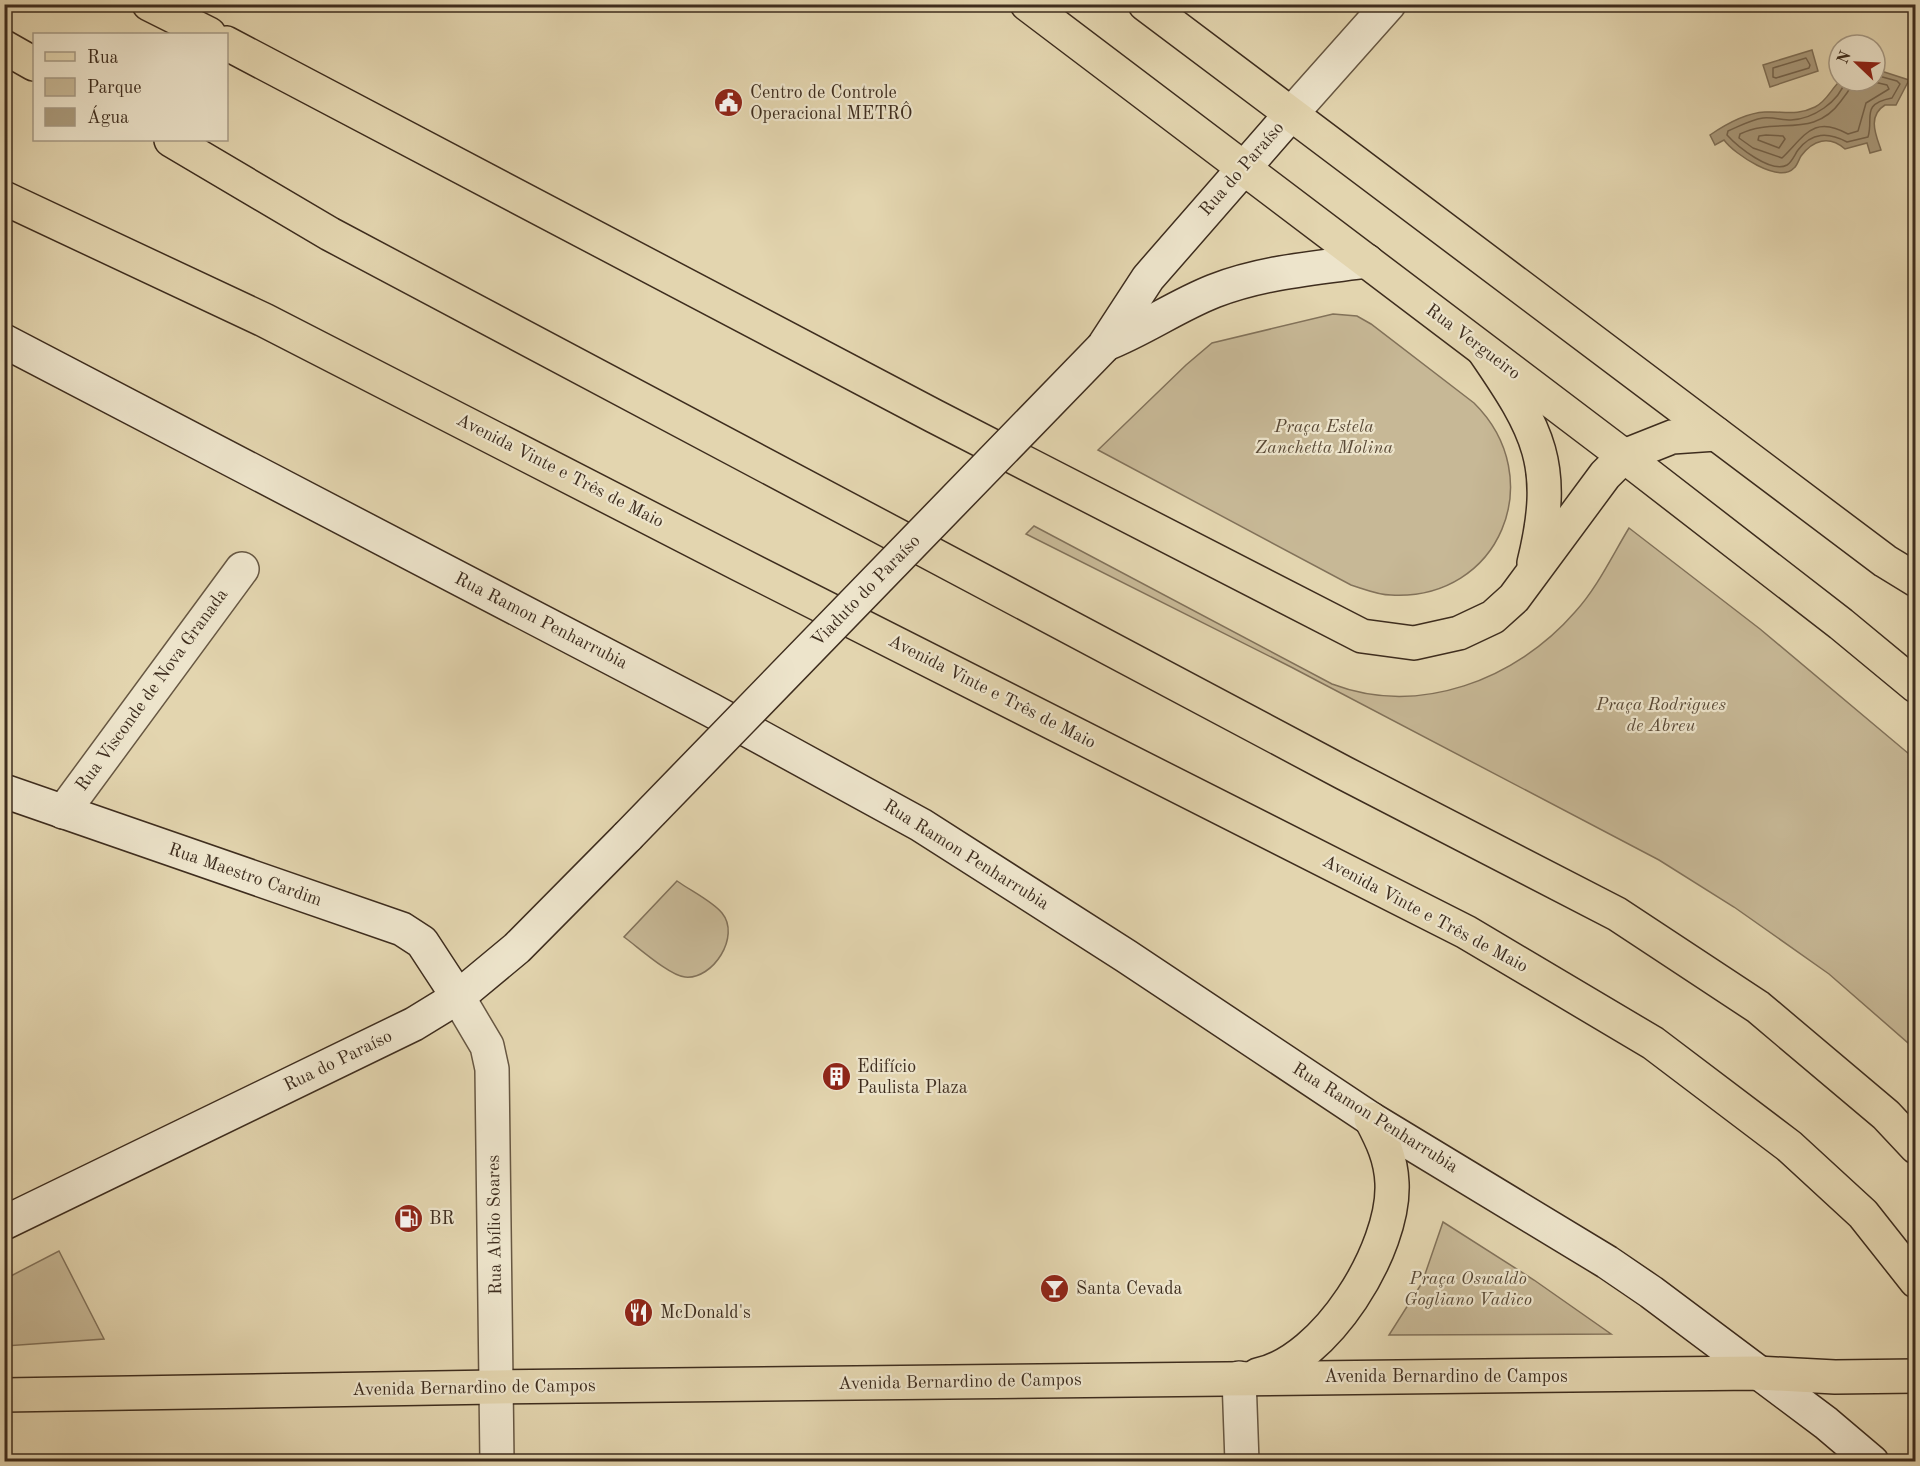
<svg xmlns="http://www.w3.org/2000/svg" width="1920" height="1466" font-family="'Old Standard TT',serif">
<style>
.green{fill:#c7b896;stroke:#82725a;stroke-width:1.5}
.water{fill:#ab9c7e;stroke:#7f7058;stroke-width:1.5}
.lines{fill:none;stroke-linecap:round;stroke-linejoin:round}
.shore{stroke:#74644e;stroke-width:1.5}
.minor-casing{stroke:#675742;stroke-width:36}
.tertiary-casing{stroke:#675742;stroke-width:36}
.secondary-casing{stroke:#3e2d1e;stroke-width:36}
.primary-casing{stroke:#3e2d1e;stroke-width:36}
.trunk-casing{stroke:#3e2d1e;stroke-width:36}
.minor{stroke:#ede4cb;stroke-width:33}
.tertiary{stroke:#ede4cb;stroke-width:33}
.secondary{stroke:#ede4cb;stroke-width:33}
.primary{stroke:#e3d5af;stroke-width:33}
.trunk{stroke:#e3d5af;stroke-width:33}
.secondary-bridge-casing{stroke:#3e2d1e;stroke-width:36;stroke-linecap:butt}
.secondary-bridge{stroke:#ede4cb;stroke-width:33}
.labels{text-anchor:middle;dominant-baseline:central;stroke-width:4.5;stroke-linejoin:round;paint-order:stroke}
.poi-label{font-size:18px;fill:#3e2d1e;stroke:#ede4cb;text-anchor:start}
.street-label{font-size:18px;fill:#3e2d1e;stroke:#ede4cb}
.park-label{font-size:18px;font-style:italic;fill:#594936;stroke:#ede4cb}
</style>
<rect width="100%" height="100%" fill="#e3d5af"/>
<filter id="stains"><feTurbulence type="fractalNoise" baseFrequency=".00333" numOctaves="4"/><feColorMatrix values="0 0 0 0 .2 0 0 0 0 .09 0 0 0 0 .02 0 0 0 .5 -.17"/></filter>
<radialGradient id="worn" r=".72"><stop offset=".6" stop-color="#630" stop-opacity="0"/><stop offset="1" stop-color="#630" stop-opacity=".3"/></radialGradient>
<g class="green">
<path d="M1333 314 1357 316 1371 324 1474 403C1550 478 1500 601 1391 595 1378 595 1364 589 1351 585L1098 450 1186 365 1212 343Z"/>
<path d="M1034 526 1332 684C1419 717 1516 680 1575 612 1597 588 1612 556 1629 528L1760 629 1915 759V1049L1829 974 1734 907 1659 860 1291 667 1026 534Z"/>
<path d="M677 881C691 891 712 901 722 913 741 936 713 980 685 977 670 976 638 947 624 937Z"/>
<polygon points="1443,1222 1534,1280 1611,1334 1389,1335 1422,1283"/>
<polygon points="59,1251 104,1339 5,1346 5,1279"/>
</g>
<g class="water">
<polygon points="1812,50 1818,71 1770,87 1763,65"/>
<path d="M1875 69 1909 80 1896 105H1885C1867 116 1876 135 1881 150L1870 153 1867 143 1845 149C1829 135 1813 140 1801 156 1799 159 1797 166 1794 168 1779 184 1734 154 1724 140L1715 145 1710 135C1726 124 1745 113 1765 112 1783 111 1797 116 1815 107 1827 101 1831 89 1840 81H1875Z"/>
</g>
<g class="lines">
<g class="shore">
<polygon points="1806,58 1810,65 1809,68 1776,78 1773,77 1773,68"/>
<path d="M1845 81C1839 102 1813 119 1791 120 1782 120 1773 117 1763 118 1750 120 1740 126 1728 131L1727 135C1737 146 1771 174 1787 165 1792 162 1795 154 1798 150 1812 132 1828 132 1847 142L1868 137C1874 118 1860 104 1892 98L1900 84 1897 81 1875 75"/>
<path d="M1853 81C1851 89 1846 94 1841 101 1813 140 1776 116 1740 134L1739 138 1753 148 1782 158C1804 137 1813 114 1848 134L1858 131 1866 103 1889 89 1887 85 1870 81"/>
<polygon points="1766,135 1783,136 1785,139 1779,148 1758,140 1759,136"/>
</g>
<defs>
<g id="minor">
<polyline points="63,812 242,569"/>
<polyline points="1239,1378 1242,1462"/>
</g>
<g id="tertiary">
<polyline points="1292,113 1389,4"/>
<polyline points="458,997 487,1046 492,1069 497,1462"/>
</g>
<g id="secondary">
<polyline points="4,341 711,710 921,825 1126,956 1371,1119 1607,1262 1651,1292 1826,1423 1872,1462"/>
<path d="M1106 344C1144 329 1176 306 1214 291 1263 272 1315 268 1367 261"/>
<polyline points="1103,347 1148,278 1292,113"/>
<polyline points="4,791 402,929 422,942 458,997"/>
<polyline points="4,1223 414,1024 458,997 517,948 628,836"/>
</g>
<g id="primary">
<polyline points="1027,4 1624,456 1841,624 1916,686"/>
<polyline points="1145,4 1885,561 1916,580"/>
<path d="M1258 1375C1326 1361 1395 1249 1392 1183 1391 1158 1382 1140 1371 1119"/>
<polyline points="4,1395 495,1387 1757,1373 1835,1377 1916,1376"/>
</g>
<g id="trunk">
<polyline points="149,4 209,34"/>
<polyline points="226,43 934,416 1362,636 1414,643 1459,633 1493,617 1514,598 1605,475 1624,456 1672,437 1716,434"/>
<polyline points="4,47 34,64"/>
<polyline points="171,140 330,234 1344,773 1617,914 1758,1007 1886,1115 1916,1147"/>
<polyline points="4,198 264,320 739,564 1466,932 1653,1043 1789,1146 1863,1214 1916,1281"/>
<path d="M1484 351C1539 431 1558 465 1534 563"/>
</g>
</defs>
<use href="#minor" class="minor-casing"/>
<use href="#tertiary" class="tertiary-casing"/>
<use href="#secondary" class="secondary-casing"/>
<use href="#primary" class="primary-casing"/>
<use href="#trunk" class="trunk-casing"/>
<use href="#minor" class="minor"/>
<use href="#tertiary" class="tertiary"/>
<use href="#secondary" class="secondary"/>
<use href="#primary" class="primary"/>
<use href="#trunk" class="trunk"/>
<defs>
<polyline id="secondary-bridge" points="628,836 1103,347"/>
</defs>
<use href="#secondary-bridge" class="secondary-bridge-casing"/>
<use href="#secondary-bridge" class="secondary-bridge"/>
</g>
<defs>
<symbol id="civic-disc" viewBox="-11 -11 22 22"><circle r="9.5" fill="#8f2418" stroke="#ede4cb"/><path d="M-.6-6.5H3V-4.5H.6V-3L4-1V1h2V6H-6V1h2V-1L-.6-3ZM-1.2 2.5V6h2.4V2.5Z" fill="#fff"/></symbol>
<symbol id="building-disc" viewBox="-11 -11 22 22"><circle r="9.5" fill="#8f2418" stroke="#ede4cb"/><path d="M-4-6H4V6H1V3H-1V6H-4ZM-2.5-4.3h1.7v1.8h-1.7ZM.8-4.3h1.7v1.8H.8ZM-2.5-1h1.7V.8h-1.7ZM.8-1h1.7V.8H.8Z" fill="#fff"/></symbol>
<symbol id="fuel-disc" viewBox="-11 -11 22 22"><circle r="9.5" fill="#8f2418" stroke="#ede4cb"/><path d="M-5.5-6h7V0h2V4h1.3V-2.5L3-4.5l.8-.8L6-3V5H2.5V1h-1V6h-7ZM-4.2-4.7v3.2H.2V-4.7Z" fill="#fff"/></symbol>
<symbol id="bar-disc" viewBox="-11 -11 22 22"><circle r="9.5" fill="#8f2418" stroke="#ede4cb"/><path d="M-6-5H6L.8 .8V4.5H3.5V6h-7V4.5H-.8V.8Z" fill="#fff"/></symbol>
<symbol id="restaurant-disc" viewBox="-11 -11 22 22"><circle r="9.5" fill="#8f2418" stroke="#ede4cb"/><path d="M-5-6h1v4h1v-4h1v4h1v-4h1v5L-1.5 .5V6h-2V.5L-5-1ZM5-6V6H3V1.5H1.5Q1.5-4 5-6Z" fill="#fff"/></symbol>
</defs>
<g fill-rule="evenodd">
<use href="#civic-disc" x="712" y="86" width="33" height="33"/>
<use href="#building-disc" x="820" y="1060" width="33" height="33"/>
<use href="#fuel-disc" x="392" y="1202" width="33" height="33"/>
<use href="#bar-disc" x="1038" y="1272" width="33" height="33"/>
<use href="#restaurant-disc" x="622" y="1296" width="33" height="33"/>
</g>
<g class="labels">
<g class="poi-label">
<text x="750" y="93">Centro de Controle<tspan x="750" dy="21">Operacional METRÔ</tspan></text>
<text x="857" y="1067">Edifício<tspan x="857" dy="21">Paulista Plaza</tspan></text>
<text x="429" y="1219">BR</text>
<text x="1076" y="1289">Santa Cevada</text>
<text x="660" y="1313">McDonald's</text>
</g>
<g class="street-label">
<text transform="translate(1242 169) rotate(-49)">Rua do Paraíso</text>
<text transform="translate(1473 342) rotate(37)">Rua Vergueiro</text>
<text transform="translate(560 471) rotate(27)">Avenida Vinte e Três de Maio</text>
<text transform="translate(866 591) rotate(-46)">Viaduto do Paraíso</text>
<text transform="translate(541 621) rotate(27)">Rua Ramon Penharrubia</text>
<text transform="translate(152 690) rotate(-54)">Rua Visconde de Nova Granada</text>
<text transform="translate(992 692) rotate(27)">Avenida Vinte e Três de Maio</text>
<text transform="translate(966 855) rotate(32)">Rua Ramon Penharrubia</text>
<text transform="translate(245 875) rotate(19)">Rua Maestro Cardim</text>
<text transform="translate(1425 914) rotate(28)">Avenida Vinte e Três de Maio</text>
<text transform="translate(338 1061) rotate(-26)">Rua do Paraíso</text>
<text transform="translate(1375 1118) rotate(32)">Rua Ramon Penharrubia</text>
<text transform="translate(495 1225) rotate(-91)">Rua Abílio Soares</text>
<text x="1446" y="1377">Avenida Bernardino de Campos</text>
<text transform="translate(960 1382) rotate(-1)">Avenida Bernardino de Campos</text>
<text transform="translate(474 1388) rotate(-1)">Avenida Bernardino de Campos</text>
</g>
<g class="park-label">
<text x="1324" y="427">Praça Estela<tspan x="1324" dy="21">Zanchetta Molina</tspan></text>
<text x="1661" y="705">Praça Rodrigues<tspan x="1661" dy="21">de Abreu</tspan></text>
<text x="1468" y="1279">Praça Oswaldo<tspan x="1468" dy="21">Gogliano Vadico</tspan></text>
</g>
</g>
<rect width="1920" height="1466" fill="none" stroke="#e3d5af" stroke-width="24"/>
<rect x="6" y="6" width="1908" height="1454" fill="none" stroke="#3e2d1e" stroke-width="3"/>
<rect x="12" y="12" width="1896" height="1442" fill="none" stroke="#3e2d1e" stroke-width="1.5"/>
<rect x="33" y="33" width="195" height="108" fill="#ede4cb" stroke="#a79b86" stroke-width="1.5"/>
<rect x="45" y="52" width="30" height="9" fill="#e3d5af" stroke="#a79b86" stroke-width="1.5"/>
<text x="87" y="63" font-size="18" fill="#3e2d1e">Rua</text>
<rect x="45" y="78" width="30" height="18" fill="#c7b896" stroke="#a79b86" stroke-width="1.5"/>
<text x="87" y="93" font-size="18" fill="#3e2d1e">Parque</text>
<rect x="45" y="108" width="30" height="18" fill="#ab9c7e" stroke="#a79b86" stroke-width="1.5"/>
<text x="87" y="123" font-size="18" fill="#3e2d1e">Água</text>
<g transform="translate(1857 63) rotate(293)"><circle r="28" fill="#ede4cb" stroke="#a79b86" stroke-width="1.5"/>
<path d="M0-4.5L10 22L0 15L-10 22Z" fill="#8f2418"/>
<text y="-9" font-size="16" font-weight="bold" text-anchor="middle" fill="#3e2d1e">N</text>
</g>
<rect width="100%" height="100%" filter="url(#stains)"/>
<rect width="100%" height="100%" fill="url(#worn)"/>
</svg>
